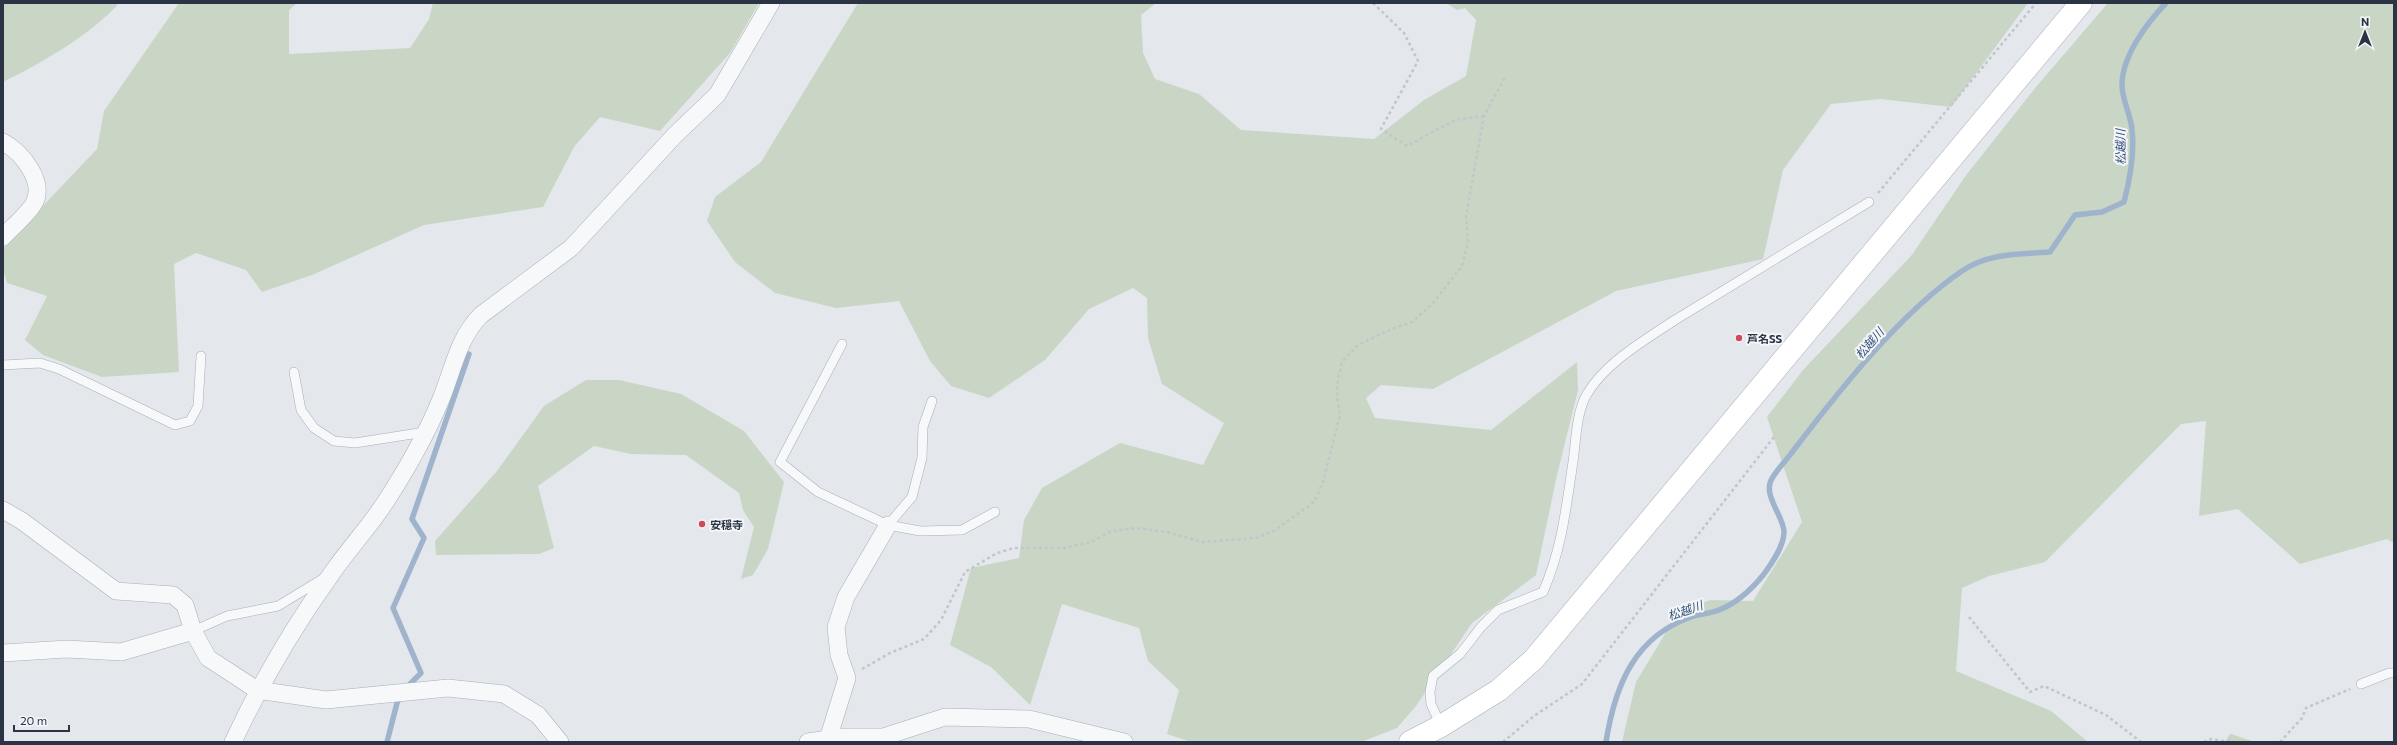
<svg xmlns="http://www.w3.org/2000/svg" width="2397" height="745" font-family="Commissioner,'Noto Sans JP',sans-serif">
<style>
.green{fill:#c9d6c5}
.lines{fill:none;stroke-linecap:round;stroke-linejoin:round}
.stream{stroke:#9fb4cc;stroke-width:5.5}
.lane-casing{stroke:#a9aeb7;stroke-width:10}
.street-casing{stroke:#a9aeb7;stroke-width:18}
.secondary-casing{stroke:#a9aeb7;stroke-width:23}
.path{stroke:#c2c5cb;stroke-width:2.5;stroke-dasharray:3 3;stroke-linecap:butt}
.lane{stroke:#f7f8fa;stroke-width:9}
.street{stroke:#f7f8fa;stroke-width:17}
.secondary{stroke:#fff;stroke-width:22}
.poi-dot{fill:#d1495b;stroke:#f4f6f9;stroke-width:1.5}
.labels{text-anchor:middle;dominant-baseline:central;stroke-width:4;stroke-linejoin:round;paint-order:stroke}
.poi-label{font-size:11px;font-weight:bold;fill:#2b3445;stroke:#f4f6f9;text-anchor:start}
.water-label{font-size:12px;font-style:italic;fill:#34527a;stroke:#f4f6f9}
</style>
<rect width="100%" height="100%" fill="#e4e7ec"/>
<g class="green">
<path d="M3 3H119C91 35 41 63 3 82Z"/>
<polygon points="179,3 297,3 289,10 289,54 410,48 429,19 433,3 759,3 730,53 660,131 600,117 574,147 543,207 424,225 312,275 262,292 246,270 196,253 174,264 179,372 102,377 43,355 25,340 47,296 7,283 3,269 3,248 97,149 104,111"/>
<polygon points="858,3 1156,3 1141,15 1143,53 1155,79 1199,94 1241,130 1374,139 1424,100 1466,76 1476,20 1465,8 1457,10 1446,3 2028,3 1951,107 1880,99 1831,104 1783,170 1763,259 1616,291 1433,389 1381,385 1366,398 1375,418 1491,430 1577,362 1578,390 1557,475 1536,575 1472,623 1416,706 1397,728 1361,742 1191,742 1167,734 1179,690 1148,661 1139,628 1062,604 1030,705 991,667 950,645 971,568 1019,558 1024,520 1042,488 1120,443 1203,465 1224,423 1162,384 1148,338 1147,298 1133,288 1089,309 1045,360 989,398 951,386 930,361 899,301 836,308 775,293 735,262 707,221 715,197 761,162"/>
<polygon points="2108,3 2394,3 2394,543 2387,539 2300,564 2238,509 2199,516 2206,421 2181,424 2045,562 1989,576 1962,588 1956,671 2051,711 2088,742 1622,742 1636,682 1680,609 1711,600 1753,601 1802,522 1767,417 1803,370 1911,256 1967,174 2036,87"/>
<polygon points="586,380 619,380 681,394 744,431 784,482 768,549 753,575 741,579 754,527 743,510 739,493 686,455 631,454 594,446 538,486 554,548 539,554 436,555 435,541 497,471 544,406"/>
<polygon points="2230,734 2231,734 2255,742 2225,742"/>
</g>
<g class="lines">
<g class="stream">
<polyline points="406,688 421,673 393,608 424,538 412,519 469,354"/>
<polyline points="387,742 397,703 401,695"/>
<path d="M1606 742C1615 685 1635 635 1694 616 1702 614 1711 613 1719 610 1737 603 1752 589 1764 574 1772 563 1784 546 1784 532 1784 524 1777 512 1774 505 1771 498 1768 491 1770 483 1773 473 1787 460 1793 451 1838 392 1901 312 1962 271 1988 253 2020 254 2050 252L2075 215 2102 212 2124 202C2130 179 2135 154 2132 130 2131 115 2122 100 2122 85 2122 56 2147 23 2166 3"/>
</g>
<defs>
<g id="lane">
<polyline points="842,344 780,462 818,492 888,525 920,531 962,530 995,512"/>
<polyline points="3,365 40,363 59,369 175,425 190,421 198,406 201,356"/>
<polyline points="294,372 301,410 314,428 334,441 355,443 425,432"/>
<polyline points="888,525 912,497 922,458 923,427 932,401"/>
<polyline points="193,631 227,616 278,606 324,578"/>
<polyline points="2361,684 2389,673 2394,673"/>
<path d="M1441 726 1431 704 1430 692 1433 676 1460 654 1481 627 1498 610 1543 592C1562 549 1566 508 1573 462 1576 441 1576 413 1587 394 1606 362 1645 340 1675 320L1869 202"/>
</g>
<g id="street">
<path d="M3 142C22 152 47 183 33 205 25 217 12 227 3 237"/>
<polyline points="3,510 22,521 116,591 173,595 185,605 193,631 208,658 257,690 326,700 448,688 504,694 538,715 560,742"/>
<polyline points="3,653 67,649 121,652 193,631"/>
<polyline points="828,739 847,678 839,655 836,627 846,597 888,525"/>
<path d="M233 742C261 682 294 626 332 573 350 547 372 524 388 498 408 467 427 433 441 399 453 370 458 338 481 315L571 248 675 135 717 95 771 3"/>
<polyline points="808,742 843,737 883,737 945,717 1029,719 1124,742"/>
</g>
<polyline id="secondary" points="1410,742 1441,726 1499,690 1534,659 2081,3"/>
</defs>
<use href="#lane" class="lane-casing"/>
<use href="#street" class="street-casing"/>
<use href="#secondary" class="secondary-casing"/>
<g class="path">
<polyline points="1373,3 1404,33 1418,61 1381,129 1407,146 1455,120 1483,116"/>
<polyline points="1878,193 2036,3"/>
<polyline points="1969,617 2030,692 2044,686 2106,715 2141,742"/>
<polyline points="862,669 890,653 924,639 941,620 965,572 997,553 1014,548 1064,548 1091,542 1112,531 1136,528 1167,532 1202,542 1256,538 1274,531 1314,502 1323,482 1340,415 1337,396 1338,379 1342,362 1358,345 1389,330 1412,322 1433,303 1462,266 1468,243 1466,216 1484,116 1505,77"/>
<polyline points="1503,742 1534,716 1582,684 1774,437"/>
<polyline points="2204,742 2209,739 2231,742"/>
<polyline points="2280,742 2302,718 2306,708 2350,689"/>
</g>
<use href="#lane" class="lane"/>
<use href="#street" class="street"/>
<use href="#secondary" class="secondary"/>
</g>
<g class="poi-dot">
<circle cx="1739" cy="338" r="4"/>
<circle cx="702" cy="524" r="4"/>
</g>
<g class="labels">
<g class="poi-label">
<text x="1747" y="338">芦名SS</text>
<text x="710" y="524">安穏寺</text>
</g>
<g class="water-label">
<text transform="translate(2120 147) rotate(-91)">松越川</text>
<text transform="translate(1869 343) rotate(-49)">松越川</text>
<text transform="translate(1685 610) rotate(-19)">松越川</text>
</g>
</g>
<rect width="2397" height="745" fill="none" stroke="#2b3445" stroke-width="8"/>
<g transform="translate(2365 32)" stroke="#f4f6f9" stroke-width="3" paint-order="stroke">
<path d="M0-3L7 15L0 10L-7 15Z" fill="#2b3445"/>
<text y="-6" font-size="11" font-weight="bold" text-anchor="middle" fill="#2b3445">N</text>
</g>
<path d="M14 725v6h55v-6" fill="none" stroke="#2b3445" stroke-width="2"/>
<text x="20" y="725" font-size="12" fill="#2b3445" stroke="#f4f6f9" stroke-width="3" paint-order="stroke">20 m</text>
</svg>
